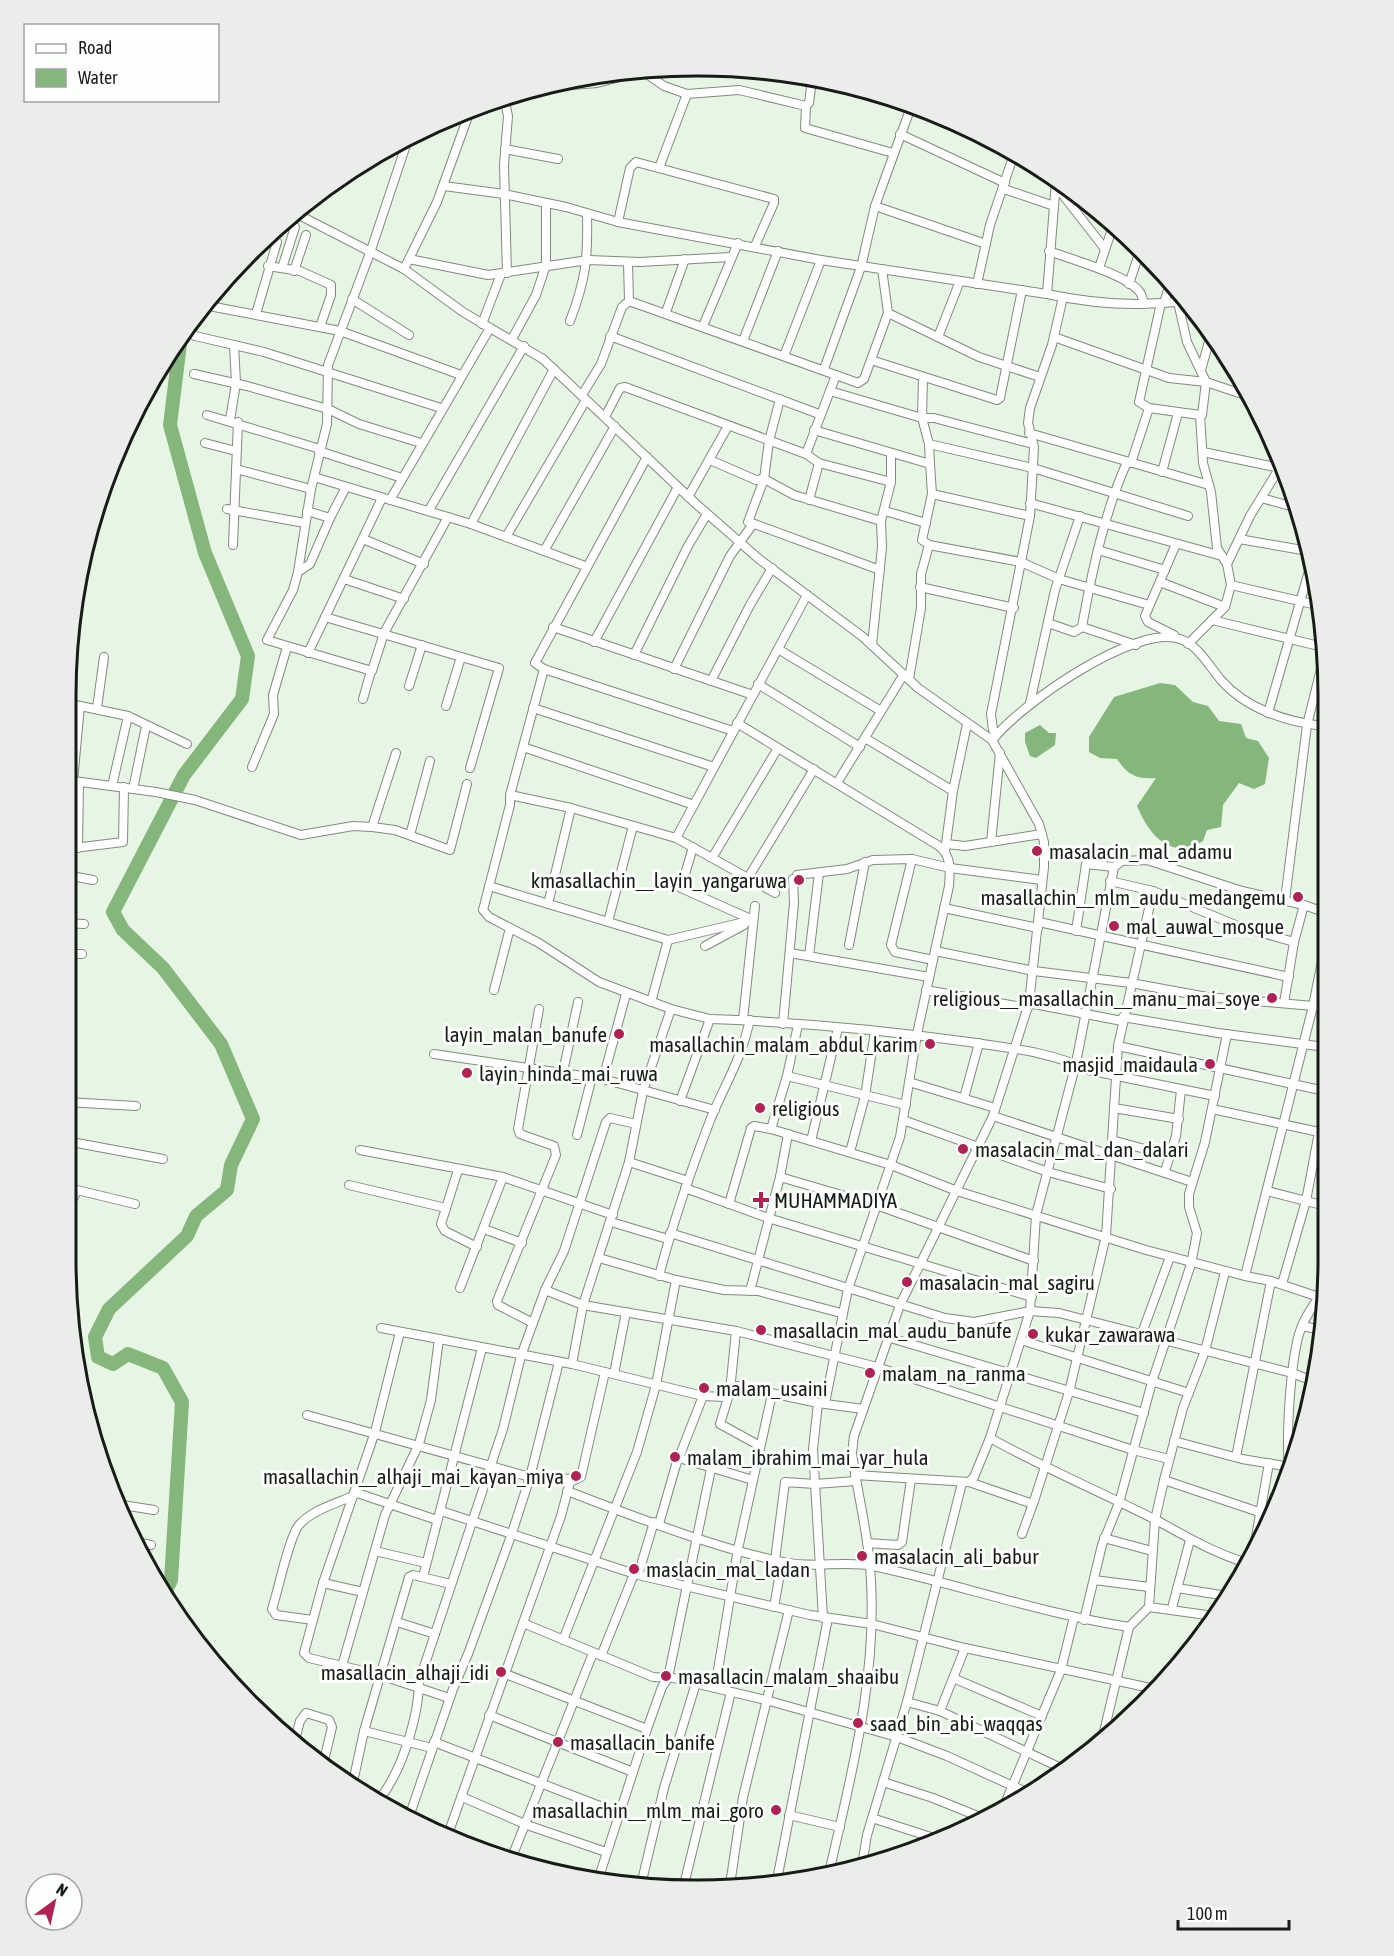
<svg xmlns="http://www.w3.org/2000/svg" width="1394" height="1956" font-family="'Asap Condensed',sans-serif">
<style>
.water{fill:#85b67b}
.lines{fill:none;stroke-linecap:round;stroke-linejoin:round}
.river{stroke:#85b67b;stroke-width:14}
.street-casing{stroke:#7f8b7c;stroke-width:10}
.street{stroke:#fff;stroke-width:8}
.poi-dot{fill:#b12153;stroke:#fcfffc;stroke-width:2}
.labels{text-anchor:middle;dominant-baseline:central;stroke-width:6;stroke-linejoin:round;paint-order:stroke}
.poi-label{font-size:21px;fill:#171c16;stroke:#fcfffc;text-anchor:start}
.rim{fill:none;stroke:#171c16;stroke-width:3}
</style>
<rect width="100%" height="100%" fill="#e7f6e4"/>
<g class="water">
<path d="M1160 683 1175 685 1193 702 1208 706 1219 721 1241 724 1246 738 1258 741 1269 758 1265 784 1254 789 1239 783 1223 805 1221 827 1207 830 1203 841C1171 861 1149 835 1137 806L1156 778C1137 779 1128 776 1117 759L1100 758 1089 752V737L1114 697Z"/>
<polygon points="1040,725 1049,733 1056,733 1055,745 1036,758 1030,756 1025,742 1025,733"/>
</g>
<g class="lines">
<polyline class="river" points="164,1595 171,1580 182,1402 163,1368 128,1354 113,1364 98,1357 95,1337 109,1309 187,1236 196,1216 227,1190 231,1165 253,1119 221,1044 163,968 123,930 113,912 184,775 242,699 248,656 205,553 170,425 181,336"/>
<defs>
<g id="street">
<polyline points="644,72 664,86 687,94 739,90 806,106"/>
<polyline points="812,80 809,103 806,106 805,128 893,153"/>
<polyline points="546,87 597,83 647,70"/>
<polyline points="504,97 508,116 504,165 507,273"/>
<polyline points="900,134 1005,183"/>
<polyline points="408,139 370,253 328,365 327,424 311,489 298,572 293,590 267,640 372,671 384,633 448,517"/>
<polyline points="505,149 558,159"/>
<polyline points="659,168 687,94"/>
<polyline points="339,181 396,144"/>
<path d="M444 186 504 194 566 207 618 222 821 260 1047 294C1093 304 1137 307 1185 301"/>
<polyline points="1056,186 1105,249"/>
<polyline points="1004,189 1054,206"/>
<polyline points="875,206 986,244"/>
<path d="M295 213 404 269 463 312 543 359 695 503 759 559 863 637 918 688 992 740 1039 824 1044 842V867L1029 1003 993 1116 900 1305 854 1436 852 1453C857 1491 867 1529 870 1566 879 1671 852 1772 829 1873"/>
<polyline points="618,222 630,168 636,162 774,199 774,203 755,246"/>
<path d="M1049 251C1070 259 1125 274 1139 291 1142 294 1143 300 1144 304"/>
<polyline points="409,259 488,275 588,260 640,262 731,257"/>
<polyline points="628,262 629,301"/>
<polyline points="268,266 300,271 331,285 331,295 320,327"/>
<polyline points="282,268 295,227"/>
<polyline points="1099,268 1113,226"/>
<polyline points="404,269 437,202 470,111"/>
<polyline points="294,271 306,235"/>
<polyline points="977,284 990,225 1014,154"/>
<polyline points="1129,284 1140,251"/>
<polyline points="1047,294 1056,181"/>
<polyline points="352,299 409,335"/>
<polyline points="629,301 858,383 864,379 888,313 882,269"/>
<polyline points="1178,302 1187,342 1206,382 1202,415 1200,415 1203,463 1211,492 1217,548 1227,564 1231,585 1225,607 1188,644"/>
<polyline points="1161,303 1139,402 1149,408 1200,415"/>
<polyline points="1164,303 1171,281"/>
<polyline points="204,305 340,331 461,375"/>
<polyline points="666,312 685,259"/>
<polyline points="888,313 979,357 1040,377"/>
<polyline points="256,314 277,242"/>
<path d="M570 321C586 279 588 259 587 214"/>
<polyline points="482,324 501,274"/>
<polyline points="703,326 738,243"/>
<polyline points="195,336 264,352 441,408"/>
<polyline points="610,336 819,414"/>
<polyline points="938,337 960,281"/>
<polyline points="1054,337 1169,378 1206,382 1248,396"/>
<polyline points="512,339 536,295 546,265 546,203"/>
<polyline points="743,341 778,251"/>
<polyline points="784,356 821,260"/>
<polyline points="871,360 997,400 1000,398 1022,290"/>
<polyline points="824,369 861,267 875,206 911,107"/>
<polyline points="1201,370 1210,338"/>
<polyline points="194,374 247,386 328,409 359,424 421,443"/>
<polyline points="154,376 159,377"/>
<polyline points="923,377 922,418 929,444 930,464"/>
<polyline points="830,391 922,418 934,418 1033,444"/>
<polyline points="582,395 601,364 622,307 629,301"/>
<polyline points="207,415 320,449"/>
<polyline points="605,417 620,388 625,387 806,454 819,463 891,482"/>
<polyline points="230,420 236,383 234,345"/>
<polyline points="814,430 930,464 932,494 922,540 929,545 921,574 921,608 909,679"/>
<polyline points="1029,433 1209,485"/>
<polyline points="205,443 236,451"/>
<polyline points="929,444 1033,468 1188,516"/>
<polyline points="319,451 402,478"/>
<polyline points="1203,452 1280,468"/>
<polyline points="806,454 836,375"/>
<polyline points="647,457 535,663 544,669 733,731"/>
<polyline points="710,460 756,480 764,479 794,495 881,521"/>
<polyline points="1131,463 1149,408"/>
<polyline points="236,469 311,489"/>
<polyline points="1162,472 1178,413"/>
<polyline points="314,477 471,524 585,566"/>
<polyline points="932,494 1030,516"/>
<polyline points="688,497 728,426"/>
<polyline points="1261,498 1298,508"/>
<polyline points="390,500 490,328"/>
<polyline points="809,500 819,463"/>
<polyline points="1030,503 1222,556"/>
<polyline points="227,509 305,523"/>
<polyline points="429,510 524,346"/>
<polyline points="307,511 330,518 346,487"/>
<polyline points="885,511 926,523"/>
<polyline points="749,522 880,570"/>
<polyline points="471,524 554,369"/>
<polyline points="506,537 586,400"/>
<polyline points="363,539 424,564"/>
<polyline points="1239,539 1308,551"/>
<polyline points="233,545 238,422"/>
<polyline points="929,545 1021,562 1059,579 1149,605"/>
<polyline points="1098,550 1165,570"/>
<polyline points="544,551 615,426"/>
<polyline points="1227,564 1250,516 1282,464"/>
<polyline points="298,572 310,564 330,518"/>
<polyline points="344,579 404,599"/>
<polyline points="1160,582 1225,607"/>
<polyline points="1231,585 1321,606"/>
<polyline points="920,587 1014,608"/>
<polyline points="325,617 499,668 470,768"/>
<polyline points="1212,620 1323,647"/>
<path d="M1048 623 1074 632 1082 627C1092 571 1104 514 1127 462"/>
<polyline points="553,627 753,695"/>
<polyline points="1082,627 1136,645"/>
<polyline points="1174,635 1148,622 1145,616 1176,544"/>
<polyline points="594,642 678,487"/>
<polyline points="872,645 882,547 881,521 891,482 891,453"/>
<polyline points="778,649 881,711"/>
<polyline points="308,653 382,498"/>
<polyline points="634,655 688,546 707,514"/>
<path d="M544 669 510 795V805L483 910 489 917 539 943 599 982 671 1009 710 1019C796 1022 884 1030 969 1042 1009 1048 1052 1052 1088 1070L1215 1096"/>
<polyline points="674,669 730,556 753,524 748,522 764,479 769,441 780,399"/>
<polyline points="711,681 750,605 772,568"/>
<polyline points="758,684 860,747"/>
<polyline points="409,686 422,645"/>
<polyline points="363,699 371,671"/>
<polyline points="66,703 128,716 187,744"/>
<polyline points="1030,703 1055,590 1080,516"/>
<polyline points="446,706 461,657"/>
<polyline points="97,708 104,657"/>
<polyline points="533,708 714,767"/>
<polyline points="1268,713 1311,564"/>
<path d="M737 723 939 846C952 857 950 870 949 886L917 1034 900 1137 848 1289 825 1403"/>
<polyline points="996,735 993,730 991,714 1030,516 1034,447 1028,423 1030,408 1052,345 1063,297"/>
<path d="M995 737C1023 703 1135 624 1180 639 1197 644 1210 667 1221 680 1246 709 1287 722 1323 726"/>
<polyline points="865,738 953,791"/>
<polyline points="523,747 694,805"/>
<polyline points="252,767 274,714 273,695 287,647"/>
<polyline points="66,780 156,792 195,800 301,835 353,826 372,827 395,830 450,850 467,784"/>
<polyline points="73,781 80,706"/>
<polyline points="837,783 904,674"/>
<polyline points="112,786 128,716"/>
<polyline points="133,789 146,726"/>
<polyline points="510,795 571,808 676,838 775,893"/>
<polyline points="372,827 396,753"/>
<polyline points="410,835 430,761"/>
<polyline points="676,838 807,595"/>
<polyline points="991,842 1000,753"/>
<polyline points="946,844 965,846 1042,834"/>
<polyline points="78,848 79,782"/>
<polyline points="66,849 123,842 124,787"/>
<polyline points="945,851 953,791 967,724"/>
<polyline points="712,858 778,748"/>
<polyline points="912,859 891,945 895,952 933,960"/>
<polyline points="66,875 93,880"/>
<polyline points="797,875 847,869 873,860 912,859 950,868 1042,880"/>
<polyline points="748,878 814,769"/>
<polyline points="1110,881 1153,891 1238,926 1294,942"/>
<polyline points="489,886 668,940"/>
<polyline points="1285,900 1307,725 1323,661"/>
<polyline points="548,904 571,808"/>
<polyline points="944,908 1038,928"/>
<polyline points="608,922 633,826"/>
<polyline points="1039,922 1289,977"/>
<polyline points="66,923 84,924"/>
<polyline points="1076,931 1086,864 1114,867"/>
<polyline points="849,945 865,862"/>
<polyline points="705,946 744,925"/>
<polyline points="935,951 1034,971 1131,983 1207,997 1325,1007"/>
<polyline points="790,953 929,977"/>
<polyline points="66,954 82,954"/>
<polyline points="809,956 819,873"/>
<polyline points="494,990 510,928"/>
<polyline points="926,990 1028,1008"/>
<polyline points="651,1002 668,940 753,920 681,888 693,847"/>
<polyline points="1029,1003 1122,1021"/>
<polyline points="1284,1003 1294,942 1304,905"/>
<polyline points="1123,1017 1218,1033 1325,1047"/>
<polyline points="743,1020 755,906"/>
<polyline points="783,1024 794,903 793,879"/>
<polyline points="798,1025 787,1076 771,1129 891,1165 957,1191 1146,1250 1245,1276"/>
<polyline points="1118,1046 1325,1091"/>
<polyline points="434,1054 603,1079 715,1110"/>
<polyline points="563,1072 578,1002"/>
<polyline points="787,1076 906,1105"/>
<polyline points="603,1079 626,994"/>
<polyline points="909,1082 995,1108"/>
<polyline points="964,1098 979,1043"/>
<polyline points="680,1101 710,1019"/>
<polyline points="66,1102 136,1106"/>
<polyline points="1114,1108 1179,1119"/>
<polyline points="1212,1109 1319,1132"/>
<polyline points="993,1116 1192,1182"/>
<polyline points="903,1120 1048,1172 1111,1189"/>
<polyline points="577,1135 592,1077"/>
<polyline points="1112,1140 1170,1156"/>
<polyline points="66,1141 163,1159"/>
<polyline points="811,1141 838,1028"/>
<polyline points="360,1150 503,1177 613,1215"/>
<polyline points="850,1152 865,1096 875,1031"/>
<polyline points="66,1162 67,1180 74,1192"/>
<polyline points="629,1162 688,1181"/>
<polyline points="458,1170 441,1224 445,1231 477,1247"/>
<polyline points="1165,1171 1176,1136 1181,1090"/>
<polyline points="780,1177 876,1205 1034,1261"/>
<polyline points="349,1185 446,1208"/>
<polyline points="685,1188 768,1218 1032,1297"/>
<polyline points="1267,1191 1326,1206"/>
<polyline points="729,1204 751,1128 754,1126 771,1129"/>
<polyline points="66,1214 77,1190 135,1204"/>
<polyline points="611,1222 668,1239"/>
<polyline points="484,1229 522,1243"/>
<polyline points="670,1233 945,1318 974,1322 1030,1311 1059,1313 1292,1373 1313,1381"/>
<polyline points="599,1258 676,1280 724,1290 758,1291 841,1313"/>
<path d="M659 1276C673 1222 691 1170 711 1118 726 1082 741 1060 750 1020"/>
<polyline points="1282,1284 1306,1201 1319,1132 1326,1133"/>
<polyline points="460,1288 503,1177"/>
<polyline points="545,1290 583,1305 736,1331 877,1367 1133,1450 1169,1459"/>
<polyline points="750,1291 780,1177 788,1134"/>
<polyline points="1319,1297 1327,1283"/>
<polyline points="533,1323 498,1305 497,1301 556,1155 554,1146 520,1134 518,1129 539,1009"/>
<polyline points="1302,1326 1322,1330"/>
<polyline points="381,1328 572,1364 703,1396 724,1397 738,1386 818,1403 863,1409"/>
<polyline points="736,1331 730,1391 720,1424 760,1446"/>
<polyline points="400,1332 375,1432 323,1583 304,1653 309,1658 380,1675 449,1698"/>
<polyline points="1142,1333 1170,1257"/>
<polyline points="887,1337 1144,1413"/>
<polyline points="1021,1340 1189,1393"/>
<polyline points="572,1364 583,1305 629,1162 643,1091 671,1009"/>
<polyline points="614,1374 626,1312"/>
<polyline points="818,1403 813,1449 823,1618"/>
<polyline points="307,1415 530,1477 576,1479"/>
<path d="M990 1438C1044 1468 1101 1492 1156 1520 1187 1537 1214 1553 1247 1563"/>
<polyline points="1174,1441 1242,1459 1290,1467"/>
<polyline points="1236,1457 1271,1281"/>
<polyline points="679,1458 753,1480"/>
<path d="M1289 1470C1286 1436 1290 1367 1299 1334 1303 1320 1311 1309 1319 1297L1271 1281 1245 1276 1313 1006 1325 946"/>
<polyline points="855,1475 969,1482 974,1477 990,1438 1030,1311 1036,1215 1076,1063 1114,867 1122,861 1147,860 1242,891 1304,905 1324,912"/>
<polyline points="1164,1480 1259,1512"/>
<polyline points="969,1482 1030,1503 1034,1501 1069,1392 1106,1236 1118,1046 1153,891"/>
<path d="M567 1491C636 1517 711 1547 783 1562 813 1569 845 1560 873 1566 959 1584 1042 1614 1129 1627"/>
<polyline points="354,1492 437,1520"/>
<polyline points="116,1504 154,1510"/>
<polyline points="441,1511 638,1575 810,1615 872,1624 965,1648 1155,1689"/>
<polyline points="659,1524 676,1465 703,1396"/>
<polyline points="1022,1534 1034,1501"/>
<polyline points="1104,1538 1152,1551"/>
<polyline points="136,1542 151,1545"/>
<polyline points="867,1543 898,1545 902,1542 911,1479"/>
<polyline points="375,1551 426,1563"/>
<polyline points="1253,1554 1269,1463"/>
<polyline points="775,1560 785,1482 815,1484 856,1481"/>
<polyline points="638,1575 654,1522"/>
<polyline points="423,1577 482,1348"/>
<polyline points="1094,1580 1149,1587"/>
<polyline points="323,1583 363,1592"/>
<polyline points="1177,1588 1227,1596"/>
<polyline points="774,1607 782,1562"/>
<polyline points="1149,1607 1214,1616"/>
<polyline points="1172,1608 1190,1540"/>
<path d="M313 1620 276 1615 272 1609C278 1591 289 1537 299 1525 312 1510 335 1504 353 1496"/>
<polyline points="1084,1620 1102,1545 1119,1503 1152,1382 1191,1264 1197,1233 1189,1207 1189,1194 1205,1142 1227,1034"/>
<polyline points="397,1622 435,1634"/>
<polyline points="523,1623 653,1677 673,1678 766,1700 897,1737 947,1756 1026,1792"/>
<polyline points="563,1640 637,1452 656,1385 676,1280"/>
<polyline points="601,1656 634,1574"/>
<polyline points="342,1666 385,1515 419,1444 431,1400 439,1339"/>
<polyline points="503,1673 647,1729"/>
<polyline points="953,1678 1042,1716"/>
<polyline points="715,1688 738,1549 772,1394"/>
<polyline points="907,1702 940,1711 1061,1768"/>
<polyline points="940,1711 965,1648"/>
<polyline points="489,1715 633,1772"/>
<polyline points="269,1719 278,1722 276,1728"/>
<polyline points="364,1731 432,1748"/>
<polyline points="1102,1740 1129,1627 1149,1607 1155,1520 1164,1480 1183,1408 1205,1351 1225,1272"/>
<polyline points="434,1742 618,1813"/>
<polyline points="294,1744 300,1721 306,1713 329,1720 332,1727 323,1765"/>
<polyline points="883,1782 933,1798 985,1819"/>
<polyline points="352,1787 364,1731 409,1577 413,1575 451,1584"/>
<polyline points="462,1797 527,1825 606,1852"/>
<path d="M379 1801C382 1795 386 1791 389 1785 405 1759 419 1712 419 1682L503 1429 521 1356 545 1290 564 1251 606 1122 610 1118 636 1124"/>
<polyline points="1004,1806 1061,1670 1074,1617"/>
<polyline points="789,1815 840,1827"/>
<polyline points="409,1817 453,1689 468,1654 512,1533 530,1477 559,1362"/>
<polyline points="872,1818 940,1840"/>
<polyline points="447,1837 561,1516 570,1482 581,1477 605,1372"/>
<polyline points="512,1857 593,1653"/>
<polyline points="862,1865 867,1835 907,1702 962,1483"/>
<polyline points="598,1880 647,1729 662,1687 668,1678 711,1469"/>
<polyline points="641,1885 664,1788 696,1683"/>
<polyline points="684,1885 731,1692"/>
<polyline points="730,1885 743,1797 789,1610"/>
<polyline points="776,1885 828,1618"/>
</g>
</defs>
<use href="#street" class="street-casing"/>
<use href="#street" class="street"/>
</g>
<g class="poi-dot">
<circle cx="1037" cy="851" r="6"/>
<circle cx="799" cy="880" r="6"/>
<circle cx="1298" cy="897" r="6"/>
<circle cx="1114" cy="926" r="6"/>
<circle cx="1272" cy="998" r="6"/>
<circle cx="619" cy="1034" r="6"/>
<circle cx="930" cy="1044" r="6"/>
<circle cx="1210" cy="1064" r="6"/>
<circle cx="467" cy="1073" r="6"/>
<circle cx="760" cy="1108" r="6"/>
<circle cx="963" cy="1149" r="6"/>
<path d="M758 1191h6v6h6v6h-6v6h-6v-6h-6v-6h6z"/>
<circle cx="907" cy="1282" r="6"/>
<circle cx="761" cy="1330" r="6"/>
<circle cx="1033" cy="1334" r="6"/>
<circle cx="870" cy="1373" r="6"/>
<circle cx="704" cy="1388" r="6"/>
<circle cx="675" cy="1457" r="6"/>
<circle cx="576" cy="1476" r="6"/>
<circle cx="862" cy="1556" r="6"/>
<circle cx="634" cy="1569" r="6"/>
<circle cx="501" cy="1672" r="6"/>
<circle cx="666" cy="1676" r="6"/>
<circle cx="858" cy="1723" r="6"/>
<circle cx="558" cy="1742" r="6"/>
<circle cx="776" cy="1810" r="6"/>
</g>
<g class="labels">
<g class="poi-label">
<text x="1049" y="851">masalacin_mal_adamu</text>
<text x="787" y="880" text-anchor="end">kmasallachin__layin_yangaruwa</text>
<text x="1286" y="897" text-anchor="end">masallachin__mlm_audu_medangemu</text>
<text x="1126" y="926">mal_auwal_mosque</text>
<text x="1260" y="998" text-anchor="end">religious__masallachin__manu_mai_soye</text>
<text x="607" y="1034" text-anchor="end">layin_malan_banufe</text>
<text x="918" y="1044" text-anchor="end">masallachin_malam_abdul_karim</text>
<text x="1198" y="1064" text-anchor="end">masjid_maidaula</text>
<text x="479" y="1073">layin_hinda_mai_ruwa</text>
<text x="772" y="1108">religious</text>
<text x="975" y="1149">masalacin_mal_dan_dalari</text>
<text x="774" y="1200">MUHAMMADIYA</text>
<text x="919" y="1282">masalacin_mal_sagiru</text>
<text x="773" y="1330">masallacin_mal_audu_banufe</text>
<text x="1045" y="1334">kukar_zawarawa</text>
<text x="882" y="1373">malam_na_ranma</text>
<text x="716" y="1388">malam_usaini</text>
<text x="687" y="1457">malam_ibrahim_mai_yar_hula</text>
<text x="564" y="1476" text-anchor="end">masallachin__alhaji_mai_kayan_miya</text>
<text x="874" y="1556">masalacin_ali_babur</text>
<text x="646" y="1569">maslacin_mal_ladan</text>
<text x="489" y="1672" text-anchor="end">masallacin_alhaji_idi</text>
<text x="678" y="1676">masallacin_malam_shaaibu</text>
<text x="870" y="1723">saad_bin_abi_waqqas</text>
<text x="570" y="1742">masallacin_banife</text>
<text x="764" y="1810" text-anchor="end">masallachin__mlm_mai_goro</text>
</g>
</g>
<path d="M0 0H1394V1956H0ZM696 76H698A620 620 0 0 1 1318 696V1260A620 620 0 0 1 698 1880H696A620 620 0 0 1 76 1260V696A620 620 0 0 1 696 76Z" fill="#eaedea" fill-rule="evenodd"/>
<path class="rim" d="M696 76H698A620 620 0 0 1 1318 696V1260A620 620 0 0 1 698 1880H696A620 620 0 0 1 76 1260V696A620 620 0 0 1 696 76Z"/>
<rect x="24" y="24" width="195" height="78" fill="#fcfffc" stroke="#a0a4a0" stroke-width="1.5"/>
<rect x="36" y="44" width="30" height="9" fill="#ffffff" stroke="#a0a4a0" stroke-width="1.5"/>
<text x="78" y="54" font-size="18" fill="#171c16">Road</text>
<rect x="36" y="69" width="30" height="18" fill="#85b67b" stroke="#a0a4a0" stroke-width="1.5"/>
<text x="78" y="84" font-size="18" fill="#171c16">Water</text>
<g transform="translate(54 1902) rotate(33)"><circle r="28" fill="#fcfffc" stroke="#a0a4a0" stroke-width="1.5"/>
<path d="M0-4.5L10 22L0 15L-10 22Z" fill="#b12153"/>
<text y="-9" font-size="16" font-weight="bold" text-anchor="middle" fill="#171c16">N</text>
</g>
<path d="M1178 1920v9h111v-9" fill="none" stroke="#171c16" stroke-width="3"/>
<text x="1187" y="1920" font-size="18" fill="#171c16" stroke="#fcfffc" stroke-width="4.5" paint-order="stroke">100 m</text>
</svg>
